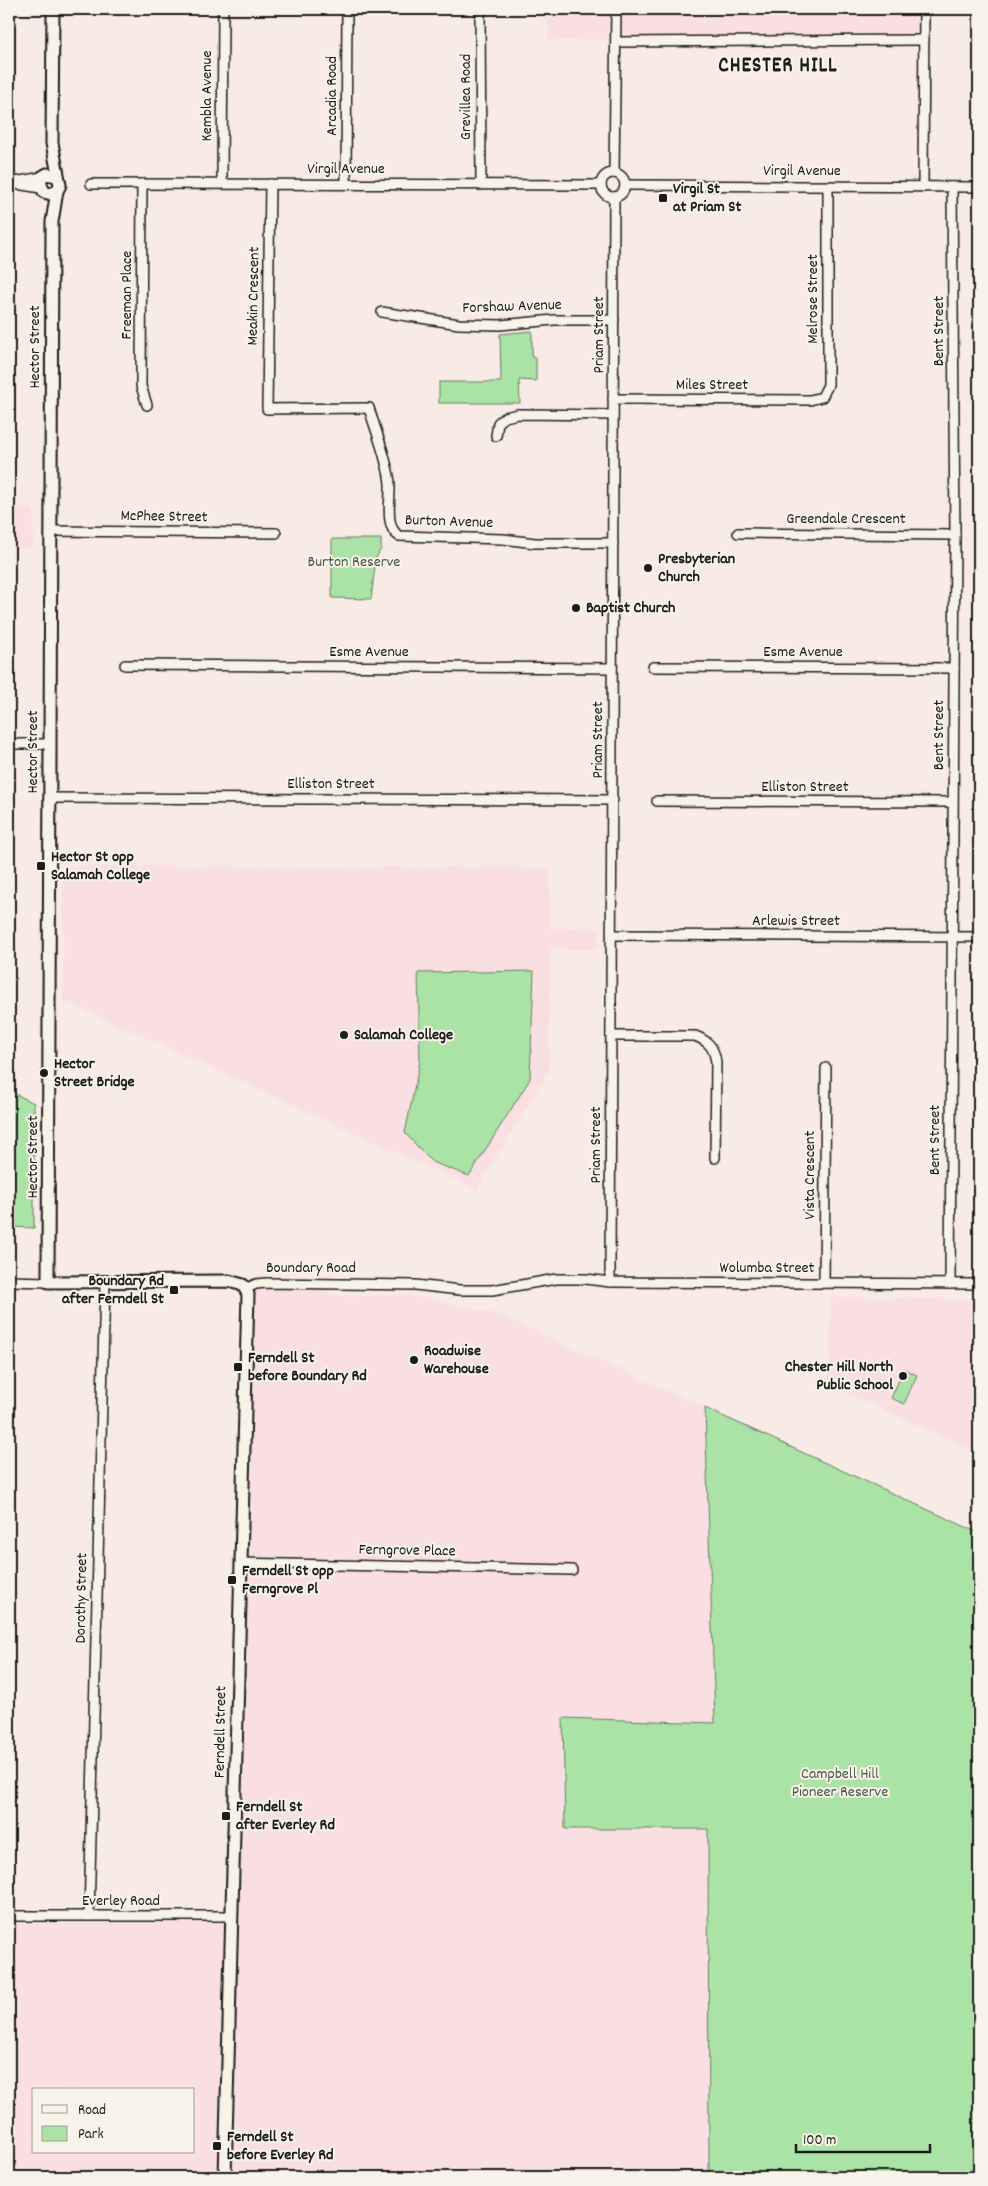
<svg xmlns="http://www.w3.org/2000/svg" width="988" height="2186" font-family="Dekko,sans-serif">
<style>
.built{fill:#fadfe2;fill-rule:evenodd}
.green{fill:#abe2a6;stroke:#647f61}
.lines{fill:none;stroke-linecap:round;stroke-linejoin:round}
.minor-casing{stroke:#1c1c1c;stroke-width:12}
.major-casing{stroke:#1c1c1c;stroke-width:15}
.minor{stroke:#f7f3e8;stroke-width:9}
.major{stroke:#f7f3e8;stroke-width:11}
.poi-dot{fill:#1c1c1c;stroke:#f7f3e8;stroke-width:2}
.labels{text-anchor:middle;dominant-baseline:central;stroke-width:4;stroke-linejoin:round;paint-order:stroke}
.street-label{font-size:16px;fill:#1c1c1c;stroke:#f7f3e8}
.poi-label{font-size:16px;font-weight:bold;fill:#1c1c1c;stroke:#f7f3e8;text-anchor:start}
.park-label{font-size:16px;fill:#475745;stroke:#f7f3e8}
.district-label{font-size:21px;font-weight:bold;letter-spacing:1px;fill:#1c1c1c;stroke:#f7f3e8}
</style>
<rect width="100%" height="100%" fill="#f8eae5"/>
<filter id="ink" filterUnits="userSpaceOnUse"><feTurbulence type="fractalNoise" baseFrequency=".02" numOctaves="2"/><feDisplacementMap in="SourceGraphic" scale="10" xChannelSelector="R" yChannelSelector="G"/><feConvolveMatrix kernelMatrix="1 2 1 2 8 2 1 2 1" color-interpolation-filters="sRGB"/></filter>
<g filter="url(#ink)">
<g class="built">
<polygon points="549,9 931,9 931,40 548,40"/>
<polygon points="9,507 34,508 33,548 9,548"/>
<polygon points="63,866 550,868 550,928 599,929 598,949 550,949 549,1070 477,1189 63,1000"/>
<path d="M329 1282V1295H410L497 1314 705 1408 715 1723 563 1718 565 1829H708L709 2177H9V1916H232L245 1289ZM34 2090H194V2152H34Z"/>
<polygon points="830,1297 979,1300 979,1453 825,1383 830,1369"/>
</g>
<g class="green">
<polygon points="532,331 532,358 536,358 536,381 519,380 520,403 439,403 439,382 501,382 500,334"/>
<polygon points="332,539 381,539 381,549 376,558 371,599 332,598"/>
<polygon points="534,971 530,1079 469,1176 432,1162 405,1133 420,1061 418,973"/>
<polygon points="9,1091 34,1103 34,1228 9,1227"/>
<polygon points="904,1369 917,1375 904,1404 891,1398"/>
<polygon points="705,1408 979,1533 979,2177 709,2177 708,1829 565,1829 563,1718 715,1723"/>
</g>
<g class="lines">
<defs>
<g id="minor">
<polyline points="480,9 481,185"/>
<polyline points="616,42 924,40"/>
<polyline points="614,173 616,9"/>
<circle cx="613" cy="185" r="12"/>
<polyline points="10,183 42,177"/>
<polyline points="222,183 223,9"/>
<polyline points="16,184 41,188"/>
<polyline points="91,184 601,185"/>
<polyline points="142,184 141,386 147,405"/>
<path d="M270 184 267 409 369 408C375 429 389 464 390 484 391 499 384 527 399 536L503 539 535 543H613"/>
<polyline points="346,184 347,9"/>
<polyline points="625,185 979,187"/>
<polyline points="923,187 924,9"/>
<polyline points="382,312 459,324 500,325 554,320 614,320"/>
<polyline points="613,399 810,400 822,397 828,385 828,186"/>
<polyline points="496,436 498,423 505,417 518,414 613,415"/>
<polyline points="51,531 276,533"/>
<polyline points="738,533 955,535"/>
<polyline points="125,665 612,668"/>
<polyline points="653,667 954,668"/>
<polyline points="9,744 49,744"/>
<polyline points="49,798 613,800"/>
<polyline points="657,801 953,802"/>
<polyline points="612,935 979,937"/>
<path d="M611 1036H695C709 1041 714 1048 716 1062L715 1158"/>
<polyline points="9,1281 48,1282"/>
<polyline points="610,1282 614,197"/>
<polyline points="824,1283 826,1068"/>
<polyline points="950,1284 955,535 952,187"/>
<polyline points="245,1289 256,1284 266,1283 415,1285 460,1290 492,1290 556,1279 586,1279 610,1282 979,1284"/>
<polyline points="241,1563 572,1570"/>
<polyline points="9,1916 232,1916"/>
<polyline points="89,1916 105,1282"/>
</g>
<g id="major">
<polyline points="53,9 52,143 60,185 57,191 52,222 48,1282 229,1281 243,1285 248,1294 225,2177"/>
<polyline points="57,191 51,194 44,192 40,182 42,177 47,174 57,176"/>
</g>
</defs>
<use href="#minor" class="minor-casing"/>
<use href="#major" class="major-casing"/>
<use href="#minor" class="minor"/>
<use href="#major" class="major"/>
</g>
</g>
<g class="poi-dot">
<rect x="658" y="193" width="10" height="10" rx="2.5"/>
<circle cx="648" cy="568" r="5"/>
<circle cx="576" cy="608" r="5"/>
<rect x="36" y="861" width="10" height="10" rx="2.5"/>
<circle cx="344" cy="1035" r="5"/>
<circle cx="44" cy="1073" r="5"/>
<rect x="169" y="1285" width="10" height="10" rx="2.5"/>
<circle cx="414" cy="1360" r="5"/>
<rect x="233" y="1362" width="10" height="10" rx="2.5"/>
<circle cx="903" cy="1376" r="5"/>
<rect x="227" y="1575" width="10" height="10" rx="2.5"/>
<rect x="221" y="1811" width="10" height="10" rx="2.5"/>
<rect x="212" y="2141" width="10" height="10" rx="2.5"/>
</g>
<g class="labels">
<g class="street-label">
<text transform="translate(207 96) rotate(-90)">Kembla Avenue</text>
<text transform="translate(332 96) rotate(-90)">Arcadia Road</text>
<text transform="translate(466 97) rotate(-90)">Grevillea Road</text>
<text x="346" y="169">Virgil Avenue</text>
<text x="802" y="171">Virgil Avenue</text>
<text transform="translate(127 295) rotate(-90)">Freeman Place</text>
<text transform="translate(254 296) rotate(-89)">Meakin Crescent</text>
<text transform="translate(813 299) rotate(-90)">Melrose Street</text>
<text transform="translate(512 307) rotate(-2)">Forshaw Avenue</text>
<text transform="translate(939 331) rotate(-90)">Bent Street</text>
<text transform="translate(599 335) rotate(-90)">Priam Street</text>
<text transform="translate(35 347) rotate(-90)">Hector Street</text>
<text x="712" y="385">Miles Street</text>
<text transform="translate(164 517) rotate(1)">McPhee Street</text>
<text x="846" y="519">Greendale Crescent</text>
<text transform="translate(449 522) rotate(2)">Burton Avenue</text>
<text x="369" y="652">Esme Avenue</text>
<text x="803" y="652">Esme Avenue</text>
<text transform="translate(939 735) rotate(-90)">Bent Street</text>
<text transform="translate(598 740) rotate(-90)">Priam Street</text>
<text transform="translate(33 752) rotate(-90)">Hector Street</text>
<text x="331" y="784">Elliston Street</text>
<text x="805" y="787">Elliston Street</text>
<text x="796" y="921">Arlewis Street</text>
<text transform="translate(935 1140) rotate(-90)">Bent Street</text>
<text transform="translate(596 1145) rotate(-90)">Priam Street</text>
<text transform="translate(33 1157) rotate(-90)">Hector Street</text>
<text transform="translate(810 1175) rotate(-90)">Vista Crescent</text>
<text x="311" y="1268">Boundary Road</text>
<text x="767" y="1268">Wolumba Street</text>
<text transform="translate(407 1551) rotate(1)">Ferngrove Place</text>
<text transform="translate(82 1598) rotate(-89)">Dorothy Street</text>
<text transform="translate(221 1732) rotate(-89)">Ferndell Street</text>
<text x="121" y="1901">Everley Road</text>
</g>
<g class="poi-label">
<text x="673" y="189">Virgil St<tspan x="673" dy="18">at Priam St</tspan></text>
<text x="658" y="559">Presbyterian<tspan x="658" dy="18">Church</tspan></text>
<text x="586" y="608">Baptist Church</text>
<text x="51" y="857">Hector St opp<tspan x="51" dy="18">Salamah College</tspan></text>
<text x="354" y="1035">Salamah College</text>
<text x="54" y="1064">Hector<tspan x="54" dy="18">Street Bridge</tspan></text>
<text x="164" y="1281" text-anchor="end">Boundary Rd<tspan x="164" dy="18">after Ferndell St</tspan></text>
<text x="424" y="1351">Roadwise<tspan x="424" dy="18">Warehouse</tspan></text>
<text x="248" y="1358">Ferndell St<tspan x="248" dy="18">before Boundary Rd</tspan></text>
<text x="893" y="1367" text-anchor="end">Chester Hill North<tspan x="893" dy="18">Public School</tspan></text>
<text x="242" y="1571">Ferndell St opp<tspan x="242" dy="18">Ferngrove Pl</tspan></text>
<text x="236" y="1807">Ferndell St<tspan x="236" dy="18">after Everley Rd</tspan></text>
<text x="227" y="2137">Ferndell St<tspan x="227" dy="18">before Everley Rd</tspan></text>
</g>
<g class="park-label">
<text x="354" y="562">Burton Reserve</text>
<text x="840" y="1774">Campbell Hill<tspan x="840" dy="18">Pioneer Reserve</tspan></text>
</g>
<g class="district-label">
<text x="778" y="67">CHESTER HILL</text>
</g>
</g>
<rect width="988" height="2186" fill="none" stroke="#f7f3e8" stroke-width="30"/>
<rect x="15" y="15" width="958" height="2156" fill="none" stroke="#1c1c1c" stroke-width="2" filter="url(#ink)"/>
<rect x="32" y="2088" width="162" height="65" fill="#f7f3e8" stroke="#9f9d96"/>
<rect x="42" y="2105" width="25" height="8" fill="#f7f3e8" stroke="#9f9d96"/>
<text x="78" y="2114" font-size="15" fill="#1c1c1c">Road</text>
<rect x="42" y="2126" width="25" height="15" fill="#abe2a6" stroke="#9f9d96"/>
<text x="78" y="2138" font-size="15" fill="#1c1c1c">Park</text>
<path d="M796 2144v8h134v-8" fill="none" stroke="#1c1c1c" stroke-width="2.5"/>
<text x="803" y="2144" font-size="15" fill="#1c1c1c" stroke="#f7f3e8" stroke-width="4" paint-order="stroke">100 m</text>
</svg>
